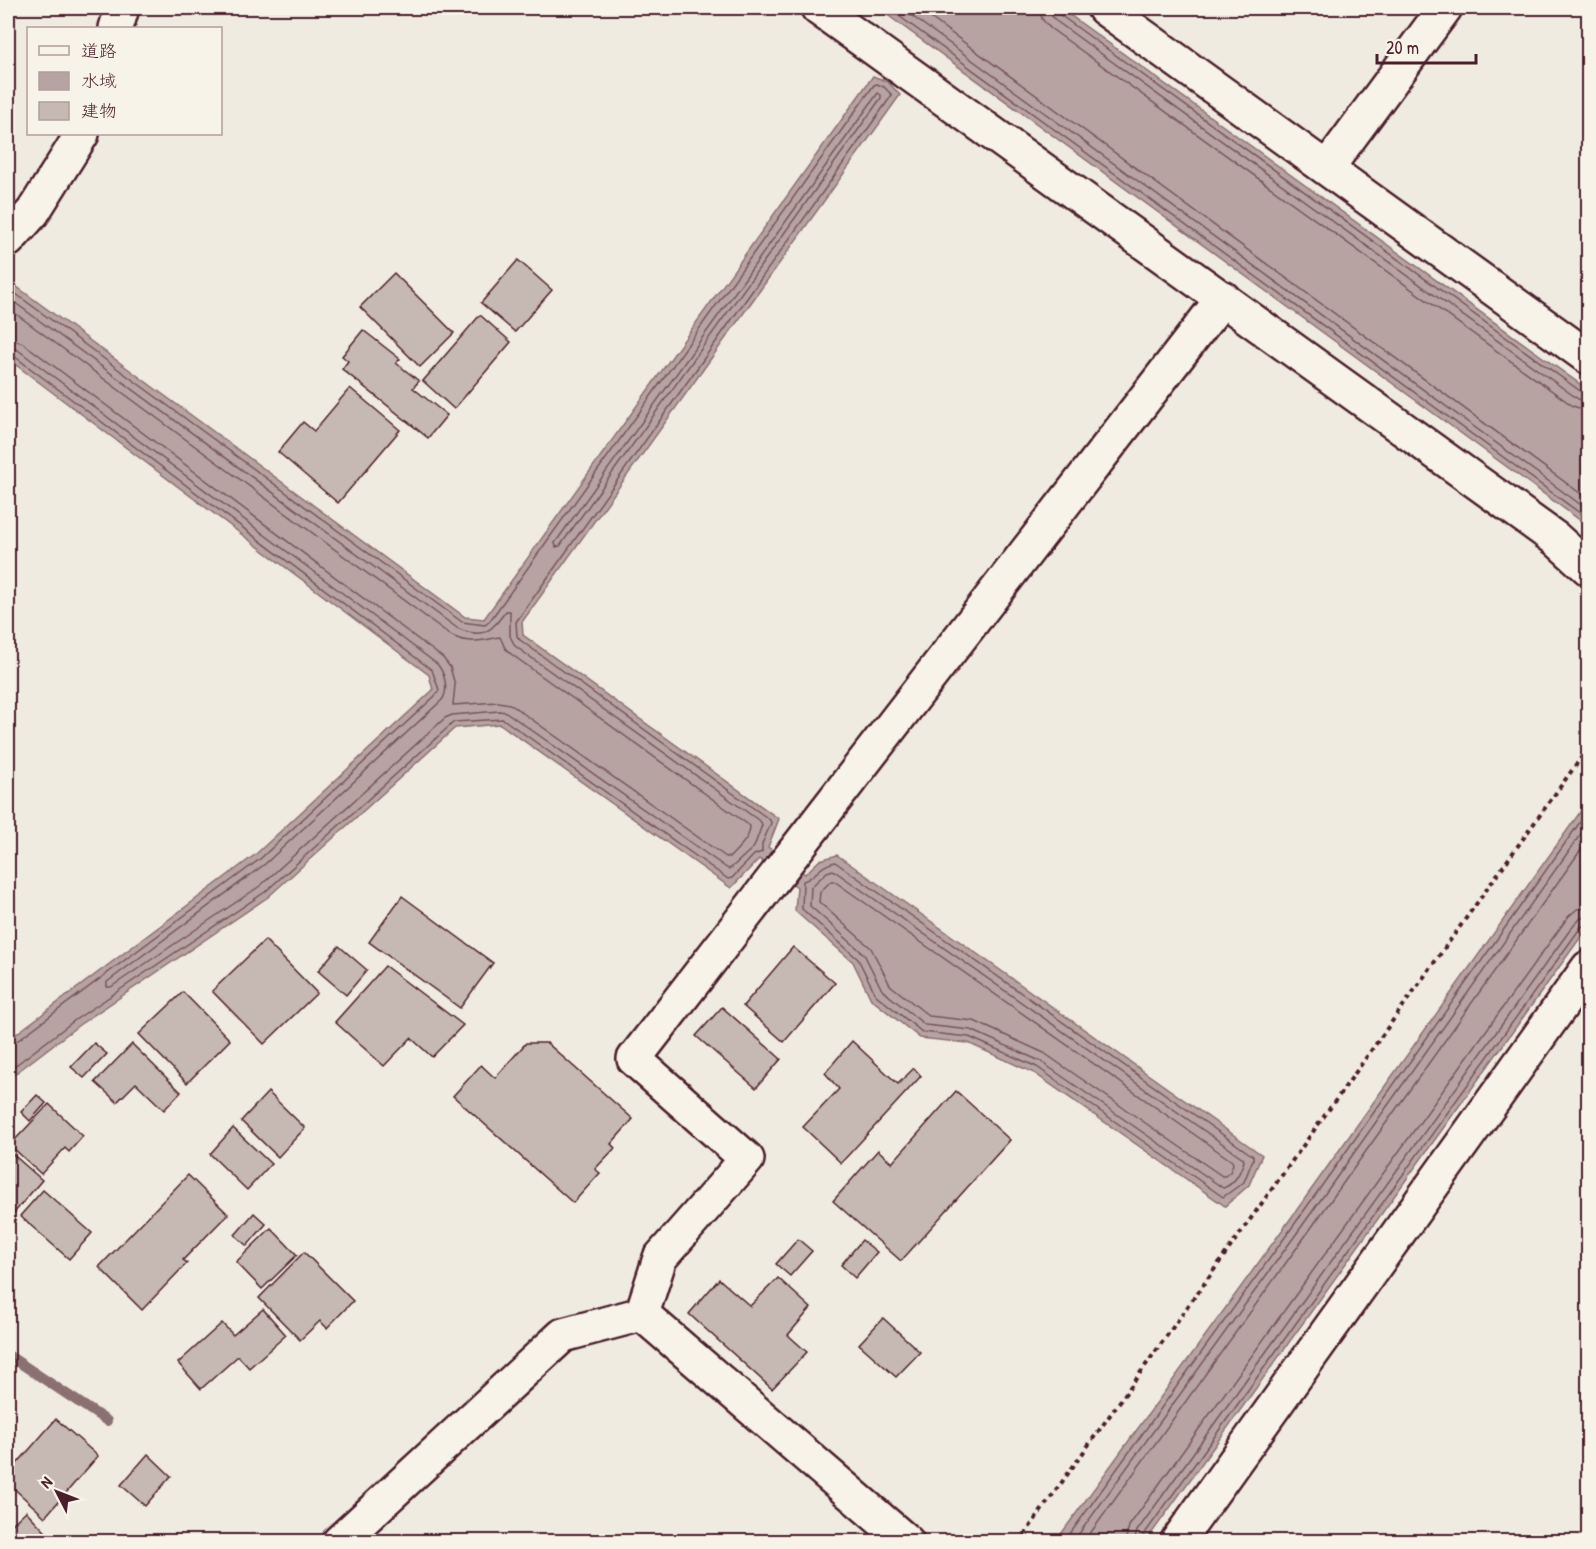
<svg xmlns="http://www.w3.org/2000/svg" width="1596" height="1549" font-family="'Patrick Hand','Klee One',sans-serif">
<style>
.water{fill:#b7a4a2;stroke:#8b6f72;stroke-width:1.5}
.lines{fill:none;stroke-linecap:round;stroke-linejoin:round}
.shore{stroke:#76545b;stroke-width:1.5}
.stream{stroke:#8b6f72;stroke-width:10}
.building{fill:#c6b8b3;stroke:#4a1f2b;stroke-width:1.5}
.minor-casing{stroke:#4a1f2b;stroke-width:38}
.path{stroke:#4a1f2b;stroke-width:4;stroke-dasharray:4.5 4.5;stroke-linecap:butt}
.minor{stroke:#f7f3e8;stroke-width:33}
</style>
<rect width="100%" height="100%" fill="#f0ebe0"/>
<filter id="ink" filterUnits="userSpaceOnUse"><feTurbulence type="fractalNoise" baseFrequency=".0167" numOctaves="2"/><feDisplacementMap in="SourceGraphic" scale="12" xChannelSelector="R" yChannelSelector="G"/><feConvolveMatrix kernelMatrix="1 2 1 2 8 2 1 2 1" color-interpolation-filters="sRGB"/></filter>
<g filter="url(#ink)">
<g class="water">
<polygon points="878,8 1060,8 1588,390 1588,526"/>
<polygon points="873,76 888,82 900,95 522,622 523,635 779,819 768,847 805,874 820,860 837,855 1262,1155 1249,1185 1225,1206 1034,1073 968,1043 920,1038 871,999 853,962 795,911 797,887 759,859 731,888 500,724 455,728 268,897 79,1025 8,1079 8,1040 256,854 433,690 429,675 8,359 8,291 13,284 465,617 484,619"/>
<polygon points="1588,801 1588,927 1146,1541 1056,1541 1291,1218"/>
</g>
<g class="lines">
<g class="shore">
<polyline points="888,8 1588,519"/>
<polyline points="901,8 1588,510"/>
<polyline points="917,8 1588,499"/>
<polyline points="1040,8 1042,19 1050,28 1573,406 1588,411"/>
<polyline points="1049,8 1051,15 1056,21 1578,399 1588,402"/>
<polyline points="1057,8 1060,15 1583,393 1588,394"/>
<polygon points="878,93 881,95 881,98 560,546 556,547 555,543"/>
<polyline points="8,294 16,294 462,622 485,625 489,622 874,85 877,84 884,87 892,95 516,622 517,636 520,640 770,820 771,823 762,844 762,852 754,855 732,878 728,879 503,719 454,722 265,892 75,1020 8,1071"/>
<path d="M8 302H14L457 628C484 640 491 631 506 611H510V636L515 646 761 822 762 825 754 847 731 868 728 869 506 712 499 711 452 715 445 718 260 886 111 987H107V982L265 864 442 700C449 690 445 673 437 664L18 350 8 347"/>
<path d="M8 311H12L452 636C470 645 483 640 500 637L505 648 511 654 750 826C750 839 739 847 730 857H726L510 704 498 702 453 705 455 685 450 667 443 658 23 343 8 338"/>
<polyline points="8,354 14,356 432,670 439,690 436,695 260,859 14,1043 8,1044"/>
<path d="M835 862 1253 1156V1159L1244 1182 1223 1197 1037 1067 969 1037 922 1032 876 995 858 959 802 909 803 881C817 877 817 866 835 862Z"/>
<path d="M833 870 1243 1158 1244 1161C1240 1173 1235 1184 1223 1188L1040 1061 971 1030 925 1025 882 990 864 954 810 906 811 887 827 872Z"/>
<polygon points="831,881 834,881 1232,1161 1233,1164 1230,1172 1225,1176 1222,1176 1044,1053 974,1021 929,1016 890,985 871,948 819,902 820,892"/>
<polyline points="1064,1542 1296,1222 1588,811"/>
<polyline points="1073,1542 1302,1226 1588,824"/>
<polyline points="1084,1542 1309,1231 1588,840"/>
<polyline points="1125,1542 1129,1526 1568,917 1577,909 1588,908"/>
<polyline points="1134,1542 1137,1531 1575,923 1581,918 1588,917"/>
<polyline points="1141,1542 1143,1536 1581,927 1588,924"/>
</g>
<polyline class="stream" points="8,1355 107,1421"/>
</g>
<g class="building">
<polygon points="518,260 552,290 515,332 481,303"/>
<polygon points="394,273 454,333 420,367 360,307"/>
<polygon points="480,315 511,342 454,409 423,381"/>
<polygon points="363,330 400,359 396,363 419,381 413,388 447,415 428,438 342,369 348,361 342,356"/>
<polygon points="350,388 400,430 338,503 278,452 303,422 314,431"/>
<polygon points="402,896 493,963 460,1008 369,942"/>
<polygon points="265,940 317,993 264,1044 212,991"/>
<polygon points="339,946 367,970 346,995 318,971"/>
<polygon points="793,947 835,983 784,1042 743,1006"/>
<polygon points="385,966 463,1025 432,1057 411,1038 384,1066 335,1022"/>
<polygon points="183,992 230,1040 187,1083 139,1034"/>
<polygon points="722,1007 781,1059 756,1088 696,1036"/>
<polygon points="852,1041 898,1084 914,1068 921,1076 841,1163 803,1127 839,1089 825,1073"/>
<polygon points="94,1043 107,1054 84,1078 71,1067"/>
<polygon points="526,1043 547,1043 633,1119 611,1144 615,1148 595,1169 600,1173 573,1203 453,1096 481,1065 495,1078"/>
<polygon points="132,1044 181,1092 164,1110 136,1083 117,1102 95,1082"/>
<polygon points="956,1091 1010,1140 901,1261 833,1201 878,1150 892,1163"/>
<polygon points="268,1092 305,1128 278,1157 241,1121"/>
<polygon points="37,1095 46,1103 30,1121 21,1112"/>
<polygon points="49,1104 83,1136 69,1152 65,1148 41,1174 10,1145"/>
<polygon points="233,1128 271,1164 247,1190 210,1154"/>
<polygon points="8,1150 42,1180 8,1220"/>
<polygon points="188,1175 228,1214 183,1260 187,1263 142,1310 99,1267"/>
<polygon points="43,1190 92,1233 69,1259 20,1216"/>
<polygon points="254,1213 266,1224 247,1246 235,1235"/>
<polygon points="271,1228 297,1255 262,1289 236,1262"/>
<polygon points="798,1239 812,1251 790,1276 776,1264"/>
<polygon points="862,1240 877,1252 855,1278 841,1265"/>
<polygon points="304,1252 353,1301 327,1328 320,1321 300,1340 259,1298"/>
<polygon points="778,1278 811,1308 788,1335 807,1352 772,1389 689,1314 719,1279 750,1306"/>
<polygon points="263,1309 286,1335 249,1368 238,1356 201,1389 178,1363 222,1323 233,1335"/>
<polygon points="883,1318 920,1352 896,1377 859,1344"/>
<polygon points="56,1419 98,1456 45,1517 8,1483 8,1474"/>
<polygon points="148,1454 171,1476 145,1506 121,1485"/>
<polygon points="26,1511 55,1542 21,1542 9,1527"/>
</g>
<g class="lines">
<defs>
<g id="minor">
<polyline points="818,8 1556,539 1588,568"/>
<polyline points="1104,8 1588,357"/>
<polyline points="116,28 122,8"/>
<polyline points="1327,168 1445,8"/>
<polyline points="8,240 33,212 82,134"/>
<polyline points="642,1314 660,1258 747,1159 634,1059 1223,298"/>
<polyline points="642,1314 907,1542"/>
<polyline points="339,1542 563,1335 642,1314"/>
<polyline points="1177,1542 1588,968"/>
</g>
</defs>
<use href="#minor" class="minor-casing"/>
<polyline class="path" points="1019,1542 1588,748"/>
<use href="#minor" class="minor"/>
</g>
</g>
<rect width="1596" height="1549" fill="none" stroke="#f7f3e8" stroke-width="30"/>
<rect x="15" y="15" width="1566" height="1519" fill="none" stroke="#4a1f2b" stroke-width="2" filter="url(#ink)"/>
<rect x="27" y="27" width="195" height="108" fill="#f7f3e8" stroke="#b29e9c" stroke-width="1.5"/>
<rect x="39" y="46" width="30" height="9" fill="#f7f3e8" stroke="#b29e9c" stroke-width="1.5"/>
<text x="81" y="57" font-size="18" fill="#4a1f2b">道路</text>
<rect x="39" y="72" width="30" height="18" fill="#b7a4a2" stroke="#b29e9c" stroke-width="1.5"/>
<text x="81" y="87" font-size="18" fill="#4a1f2b">水域</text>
<rect x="39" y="102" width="30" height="18" fill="#c6b8b3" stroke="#b29e9c" stroke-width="1.5"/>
<text x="81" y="117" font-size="18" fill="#4a1f2b">建物</text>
<g transform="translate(57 1492) rotate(312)" stroke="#f7f3e8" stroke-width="4.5" paint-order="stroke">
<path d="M0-4.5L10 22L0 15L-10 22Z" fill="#4a1f2b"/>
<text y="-9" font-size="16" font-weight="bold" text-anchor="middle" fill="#4a1f2b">N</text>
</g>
<path d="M1377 54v9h99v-9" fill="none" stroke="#4a1f2b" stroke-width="3"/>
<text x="1386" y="54" font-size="18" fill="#4a1f2b" stroke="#f7f3e8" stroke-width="4.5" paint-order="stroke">20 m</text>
</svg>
